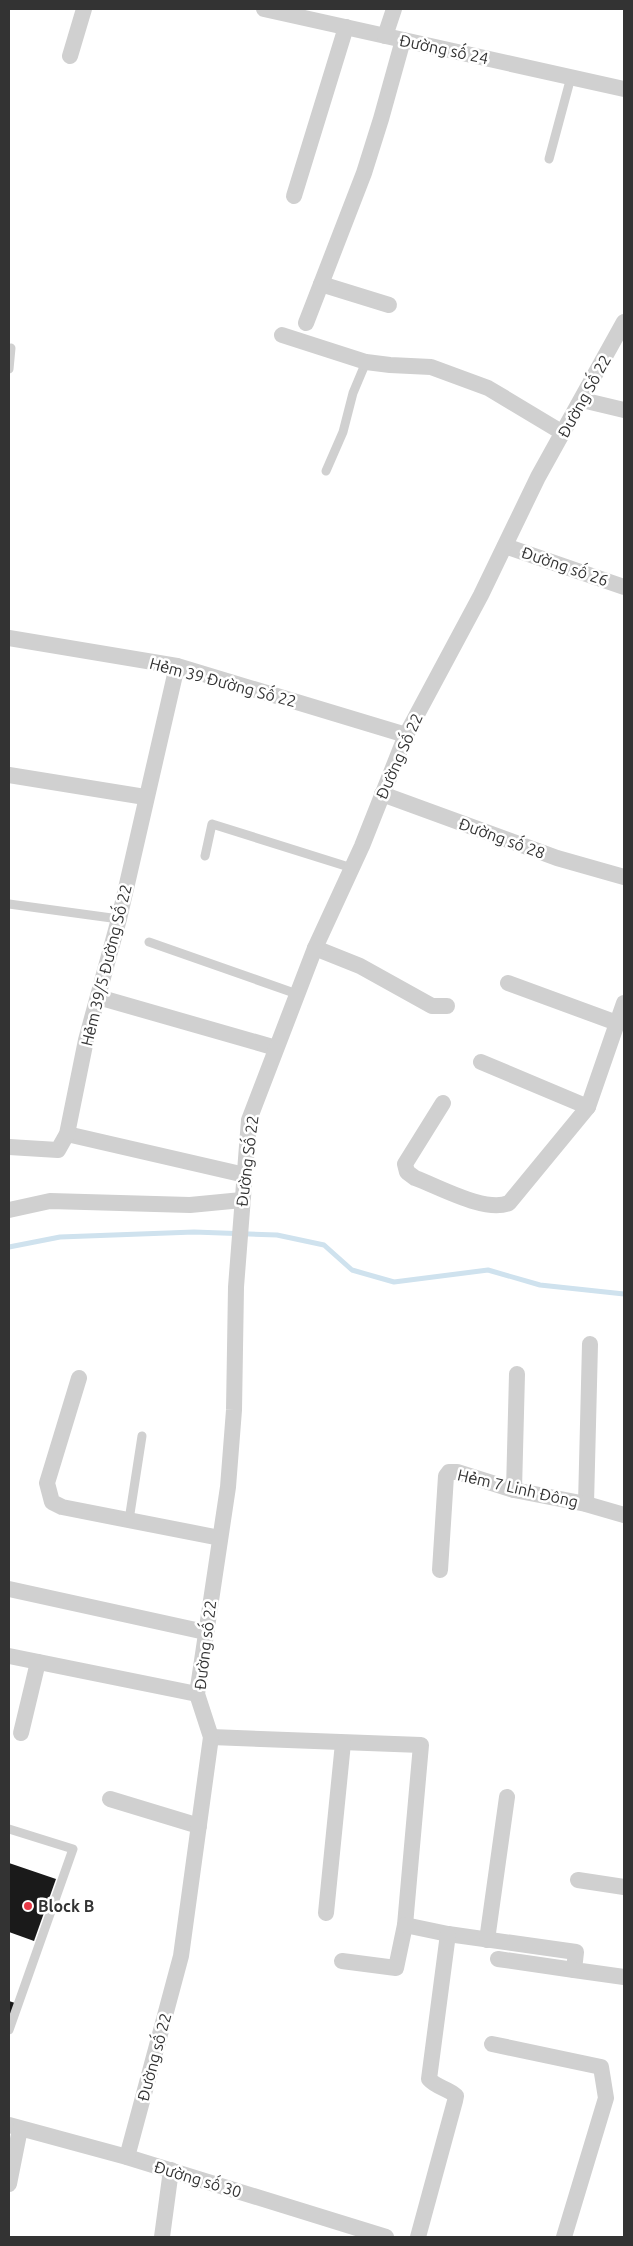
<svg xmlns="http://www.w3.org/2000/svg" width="633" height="2246" font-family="Ubuntu,sans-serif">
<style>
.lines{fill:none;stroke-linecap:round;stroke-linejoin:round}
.stream{stroke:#cfe2ee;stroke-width:5}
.building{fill:#1a1a1a}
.lane{stroke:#d0d0d0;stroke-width:9}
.street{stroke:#d0d0d0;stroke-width:16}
.poi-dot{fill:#e63946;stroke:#fff;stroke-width:2}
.labels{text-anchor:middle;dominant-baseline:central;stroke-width:5;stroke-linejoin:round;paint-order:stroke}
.street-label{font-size:16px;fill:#333;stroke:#fff}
.poi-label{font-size:16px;font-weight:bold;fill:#333;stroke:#fff;text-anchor:start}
</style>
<rect width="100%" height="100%" fill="#fff"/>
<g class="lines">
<polyline class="stream" points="9,1247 60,1237 194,1232 277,1235 324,1245 352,1270 394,1282 488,1270 540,1285 624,1294"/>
</g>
<g class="building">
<polygon points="9,1863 56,1879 34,1941 9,1932"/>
<polygon points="9,2001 15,2003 9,2020"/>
</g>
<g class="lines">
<g class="lane">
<polyline points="549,159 571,77"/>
<polyline points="9,369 11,348"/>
<polyline points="326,471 343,432 353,393 366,362"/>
<polyline points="205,856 212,824 352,868"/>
<polyline points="9,904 119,919"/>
<polyline points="149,942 297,994"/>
<polyline points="129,1520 142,1436"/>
<polyline points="9,1829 73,1849 9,2030"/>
</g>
<g class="street">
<polyline points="264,9 624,89"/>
<polyline points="385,36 394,9"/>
<polyline points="70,56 84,9"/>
<polyline points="294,196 346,27"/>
<polyline points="321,284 389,305"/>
<polyline points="306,323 364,173 381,119 403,40"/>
<polyline points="282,335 366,362 390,365 431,367 488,388 563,433"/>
<polyline points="582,400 624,410"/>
<polyline points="505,546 624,587"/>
<polyline points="9,638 177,666 406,735"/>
<polyline points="9,775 145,797"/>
<polyline points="382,794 557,858 624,877"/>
<polyline points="315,948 360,966 432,1006 447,1006"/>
<polyline points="508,983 617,1023"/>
<polyline points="98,997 276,1048"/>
<polyline points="481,1062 588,1107"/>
<path d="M443 1103 405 1164 407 1172 415 1178C440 1187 485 1213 509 1203L588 1107 624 1003"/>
<polyline points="67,1134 245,1175"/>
<polyline points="9,1147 58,1150 67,1134 86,1040 119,919 177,666"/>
<polyline points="9,1210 50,1201 190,1205 242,1200"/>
<polyline points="79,1378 47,1483 52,1502 62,1507 220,1538"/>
<polyline points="514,1490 517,1374"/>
<polyline points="586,1504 590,1344"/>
<polyline points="440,1570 446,1476 449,1472 457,1472 514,1490 586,1504 624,1515"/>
<polyline points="9,1589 205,1632"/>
<polyline points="9,1656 197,1694"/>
<polyline points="21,1733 38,1662"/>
<polyline points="211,1737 421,1745 405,1925 396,1968 342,1961"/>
<polyline points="110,1799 199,1826"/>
<polyline points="578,1880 624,1887"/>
<polyline points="326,1913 343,1743"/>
<polyline points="405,1925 448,1934 576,1952 574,1970 624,1977"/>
<polyline points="487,1940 507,1797"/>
<polyline points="498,1959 574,1970"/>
<polyline points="492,2044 601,2067 606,2098 564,2237"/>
<polyline points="9,2125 127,2157 386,2237"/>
<polyline points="127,2157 181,1956 211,1737 197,1694 228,1487 234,1410 236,1287 249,1120 315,948 362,846 406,735 481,595 538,477 624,322"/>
<polyline points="9,2184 20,2129"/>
<polyline points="162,2237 171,2170"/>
<path d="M418 2237 455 2101 456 2096C448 2088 437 2088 429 2079L448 1934"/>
</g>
</g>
<circle class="poi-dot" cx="28" cy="1906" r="5"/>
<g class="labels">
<g class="street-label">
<text transform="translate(444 49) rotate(12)">Đường số 24</text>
<text transform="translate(584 396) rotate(-61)">Đường Số 22</text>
<text transform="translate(565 566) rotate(19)">Đường số 26</text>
<text transform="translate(223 682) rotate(15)">Hẻm 39 Đường Số 22</text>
<text transform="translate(399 756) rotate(-66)">Đường Số 22</text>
<text transform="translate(502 838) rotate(20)">Đường số 28</text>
<text transform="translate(106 965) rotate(-76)">Hẻm 39/5 Đường Số 22</text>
<text transform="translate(247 1161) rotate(-83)">Đường Số 22</text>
<text transform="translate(518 1488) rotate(13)">Hẻm 7 Linh Đông</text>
<text transform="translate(205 1645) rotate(-83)">Đường số 22</text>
<text transform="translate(154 2057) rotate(-75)">Đường số 22</text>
<text transform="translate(198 2179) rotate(17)">Đường số 30</text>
</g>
<g class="poi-label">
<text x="38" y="1906">Block B</text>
</g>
</g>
<rect width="633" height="2246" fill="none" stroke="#333333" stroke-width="20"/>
</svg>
